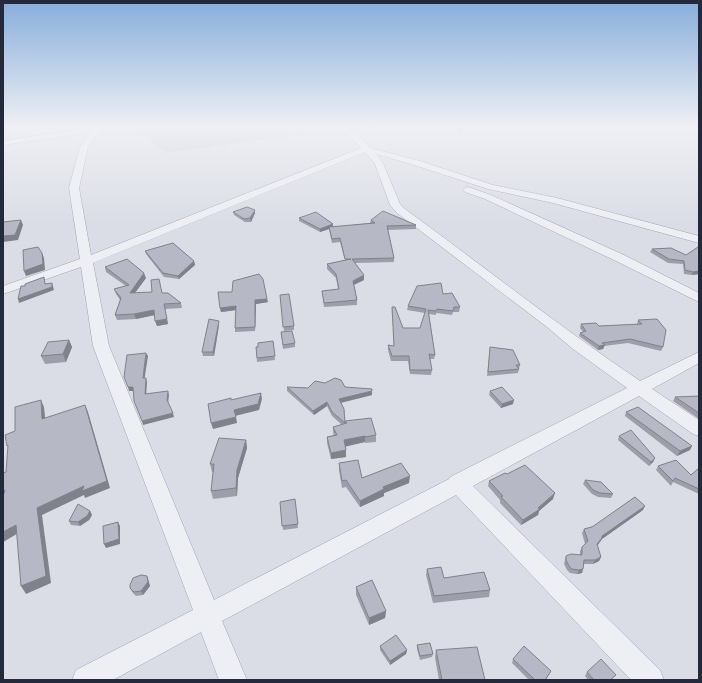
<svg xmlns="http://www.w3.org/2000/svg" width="702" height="683" font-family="'Exo 2',sans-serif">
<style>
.built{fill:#c9ccd8}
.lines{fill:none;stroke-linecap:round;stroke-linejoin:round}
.minor-casing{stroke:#a1a3b0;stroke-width:1}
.minor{fill:#eeeff4;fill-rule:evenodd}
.wall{fill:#9d9eaa}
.shaded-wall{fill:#7f818b}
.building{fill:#b6b8c6;stroke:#7f818b}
</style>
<rect width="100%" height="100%" fill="#dbdde6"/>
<polygon class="built" points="146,127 299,127 311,133 165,153 134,128"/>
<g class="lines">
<defs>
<g id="minor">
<path d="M95 127 107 128 100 131 88 147 79 188 91 255 361 148 350 136 335 127H345L356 132 370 148 420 161 493 185 557 198 699 236V243L553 203 488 189 414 165 376 154 383 163 400 204 405 209C483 266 560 327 640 381L699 352V363L652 389 699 420V436L693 434 639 396 473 486 660 670 664 680H631L456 495 222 621 247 680H219L201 632 113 680H72L76 670 193 610 93 346 81 267 3 294V286L80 259 69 188 80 147 91 132 3 145V141ZM365 152 375 164 390 205 397 213 547 327 573 349 627 388 450 477 449 479 214 600 109 346 93 263Z"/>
<polygon points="468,187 491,195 624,255 699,293 699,302 616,261 485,199 465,192 463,190 465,188"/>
</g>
</defs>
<use href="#minor" class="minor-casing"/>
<use href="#minor" class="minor"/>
</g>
<g class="wall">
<polygon points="365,127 378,127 373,129"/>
<polygon points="454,127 459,127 461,131 461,134"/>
<polygon points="233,212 255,213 251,222 245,222 234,215"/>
<polygon points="299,218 333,224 333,227 370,223 371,220 416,225 416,229 388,230 394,258 394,262 355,263 364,280 354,285 357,300 357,305 324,307 322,291 338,289 336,278 327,269 327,264 345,260 340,242 332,243 329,229 320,232 299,221"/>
<polygon points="671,248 699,274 692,275 684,274 683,264 668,263 650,252 652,249"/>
<polygon points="145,251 194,261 195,265 179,279 164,277 146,254"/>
<polygon points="105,267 146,278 135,293 162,293 181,303 182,308 165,309 168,324 157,326 155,315 136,319 117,320 115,315 120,300 116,294 114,289 126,286 106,272"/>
<polygon points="443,294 460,307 459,312 453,312 452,315 436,313 436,315 429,314 435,355 434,359 430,359 432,370 431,375 410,374 408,361 391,361 388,350 388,345 394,346 392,307 403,328 420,328 425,313 407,310 408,306"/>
<polygon points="280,295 294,326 294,330 284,331"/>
<polygon points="267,299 268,302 256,304 255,331 235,332 235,328 236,310 221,312 220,308"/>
<polygon points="638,320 663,347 661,351 628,343 604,346 603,349 598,350 579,336 580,333 583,332 580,328 581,324 599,326 637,324"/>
<polygon points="219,325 214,356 203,356 202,352"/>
<polygon points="281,332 295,343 295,347 283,349"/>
<polygon points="69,340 72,347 66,362 45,364 41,356"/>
<polygon points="273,341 275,360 257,362 256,347"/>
<polygon points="490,347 520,365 518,373 487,376"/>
<polygon points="287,387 308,388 345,387 372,395 341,403 344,409 345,424 345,421 376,435 376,442 365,443 365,442 345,446 346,457 331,459 327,443 327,437 334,435 333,433 333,427 342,425 332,416 327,406 314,415 287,391"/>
<polygon points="490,391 513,404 501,408 489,395"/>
<polygon points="699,396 699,419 673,401 675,397"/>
<polygon points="626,412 690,450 677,456 625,416"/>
<polygon points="619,436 655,458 653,462 649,466 618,440"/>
<polygon points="246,440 247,448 238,478 237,496 213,499 211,491 213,472 212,472 210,464"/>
<polygon points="339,463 362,478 409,483 384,493 384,496 360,507 346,487 342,488 339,470"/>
<polygon points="658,466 691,475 699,468 699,494 673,482 671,486 656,470"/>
<polygon points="507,474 553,499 539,511 538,515 521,525 500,503 500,500 488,486 489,481"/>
<polygon points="585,480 613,494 611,498 598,497 592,494 583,484"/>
<polygon points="295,499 298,528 283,530 280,502"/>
<polygon points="643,510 602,539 600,542 597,546 601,557 599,561 593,564 584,564 583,569 582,573 577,574 570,573 567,570 564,564 566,556 580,555 580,551 582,547 585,544 582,533 584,529"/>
<polygon points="90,511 92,515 89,520 80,526 71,525 69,521"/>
<polygon points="427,569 444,578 490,590 489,597 433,603 426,575"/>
<polygon points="147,576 150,586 143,595 136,596 132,592 130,588"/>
<polygon points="356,587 386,611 385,618 369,625 356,595"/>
<polygon points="417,645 433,654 432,657 420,660 417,649"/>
<polygon points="380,646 407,650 406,654 390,665 380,650"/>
<polygon points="436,650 485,680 439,680 435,658"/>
<polygon points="513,659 551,671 546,680 529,680 512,663"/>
<polygon points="587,672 613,678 611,680 588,680 585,676"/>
</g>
<g class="shaded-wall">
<polygon points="373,127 378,127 373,129"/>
<polygon points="255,210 255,213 251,222 250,218"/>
<polygon points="21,220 23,225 18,240 3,242 3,236"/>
<polygon points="333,224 333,228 329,227 329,229 320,232 320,229"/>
<polygon points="42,253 44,258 45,270 26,276 24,271"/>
<polygon points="194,261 195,265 179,279 178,276"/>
<polygon points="699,271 699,274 692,275 693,272"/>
<polygon points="144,273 146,278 131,298 130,293"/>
<polygon points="364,275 364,280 353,285 353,281"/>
<polygon points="52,283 54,290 19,303 18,299"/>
<polygon points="267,299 268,302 256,304 255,331 255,300"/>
<polygon points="164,304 168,324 157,326 155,321"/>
<polygon points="236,306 237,310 221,312 220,308"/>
<polygon points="154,310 155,315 136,319 134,314"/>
<polygon points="219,321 219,325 214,356 213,352"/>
<polygon points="69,340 72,347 66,362 63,354"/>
<polygon points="605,345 603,349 598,350 599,346"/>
<polygon points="146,353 148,356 144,382 143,378"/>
<polygon points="146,378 147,382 146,398 145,394"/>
<polygon points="128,387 133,387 134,391 129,391"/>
<polygon points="168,391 169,395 168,404 167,400"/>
<polygon points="372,391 372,395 339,403 339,399"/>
<polygon points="261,393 262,399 259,410 235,416 234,410"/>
<polygon points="41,400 44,407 46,426 42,419"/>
<polygon points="514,400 513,404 501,408 502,404"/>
<polygon points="327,402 327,406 314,415 313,411"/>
<polygon points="85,405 88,412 110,488 85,498 84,495 42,515 51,583 26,594 21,586 37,508"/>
<polygon points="173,413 174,417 143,425 142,421"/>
<polygon points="236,417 237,423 213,429 211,423"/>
<polygon points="365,436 365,442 344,447 344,440"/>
<polygon points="246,440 247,448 238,478 237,496 236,488 237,470"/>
<polygon points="692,446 690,450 677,456 680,451"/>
<polygon points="346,450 346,457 331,459 331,453"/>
<polygon points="655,458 653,462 649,466 651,462"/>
<polygon points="410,476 409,483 384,493 384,496 360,507 360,501 383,487"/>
<polygon points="555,493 553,499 539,511 538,515 521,525 523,520 538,508"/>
<polygon points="645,506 643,510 602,539 600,542 595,548 602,536"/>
<polygon points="90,511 92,515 89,520 80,526 78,522"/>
<polygon points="118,522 120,526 120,544 106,548 104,544"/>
<polygon points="16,525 20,532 5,541 3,542 3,532"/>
<polygon points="601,557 599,561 593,564 595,560"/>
<polygon points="583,569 582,573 577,574 579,570"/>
<polygon points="147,576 150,586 143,595 141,591"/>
<polygon points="386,611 385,618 369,625 369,618"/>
<polygon points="407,650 406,654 390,665 390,661"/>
</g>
<g class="building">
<polygon points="457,127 459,127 461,131"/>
<polygon points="247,207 255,210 250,218 244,219 233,212"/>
<polygon points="383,211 416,225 387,226 394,258 352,259 364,275 353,281 357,300 324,303 322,291 339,289 336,274 327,264 351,259 345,259 340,238 332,239 329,227 375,223 371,220"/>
<polygon points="316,212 333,224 320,229 299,218"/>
<polygon points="21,220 15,235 3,236 3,222"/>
<polygon points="173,243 194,261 178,276 163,273 145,251"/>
<polygon points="38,247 42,253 43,264 24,271 23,250"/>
<polygon points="698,247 699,248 699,271 693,272 685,270 684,261 669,259 652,249 671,248 686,255"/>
<polygon points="127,259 144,273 130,293 152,292 151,280 159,279 162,293 168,293 181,303 164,304 167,319 155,321 154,310 134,314 115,315 121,298 114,289 129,285 105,267"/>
<polygon points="259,274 263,279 267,299 255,300 255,327 235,328 236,306 220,308 218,292 232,292 233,281"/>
<polygon points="44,277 45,284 52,283 52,287 18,299 21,286 25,286 25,284"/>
<polygon points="441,283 443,294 452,293 460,307 454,307 453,311 437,309 436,311 428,310 435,355 429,354 432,370 410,370 409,356 392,356 388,345 394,346 392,307 395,307 403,328 420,328 426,309 408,306 417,286"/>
<polygon points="289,294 294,326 283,327 280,295"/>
<polygon points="209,319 219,321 213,352 202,352"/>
<polygon points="657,319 666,330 663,347 630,339 602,343 605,345 599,346 580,333 586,331 581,324 596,323 599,326 642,324 638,320"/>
<polygon points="292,331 295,343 283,345 281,332"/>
<polygon points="69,340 63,354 41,356 48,342"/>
<polygon points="273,341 275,356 257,358 256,347 258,347 258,343"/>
<polygon points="490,347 513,350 520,365 516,365 519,369 488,372"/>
<polygon points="146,353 143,378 146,378 145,394 168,391 167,400 173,413 142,421 134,401 133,387 128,387 124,377 127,355"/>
<polygon points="335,378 341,380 345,387 372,389 372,391 339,399 344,409 345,423 332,412 327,402 313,411 287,387 308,388 315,381 325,383"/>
<polygon points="502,387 514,400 502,404 490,391"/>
<polygon points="261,393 258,404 234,410 236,417 211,423 208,404 231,398 231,400"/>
<polygon points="699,396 699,413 675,397"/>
<polygon points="41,400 42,419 85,405 107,481 82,491 84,486 37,508 46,576 21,586 16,525 3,532 3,496 5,490 3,490 3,473 6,472 8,445 7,446 5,435 15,431 15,407"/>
<polygon points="638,407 692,446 680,451 626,412"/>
<polygon points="371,418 376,435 365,437 365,436 344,440 346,450 331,453 327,437 337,435 333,427 347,423 345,421"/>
<polygon points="631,430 655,458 651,462 619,436"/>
<polygon points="219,438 246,440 237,470 236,488 211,491 214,464 210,464"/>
<polygon points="358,460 362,478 401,463 410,476 383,487 384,489 360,501 346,480 342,481 339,463"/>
<polygon points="676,460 691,475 699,468 699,489 675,478 673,481 658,466"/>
<polygon points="525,465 555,493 538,508 540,509 523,520 501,497 503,496 489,481 505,473 507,474"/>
<polygon points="585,480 601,482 613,494 600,493 593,490"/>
<polygon points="635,497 645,506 602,536 602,538 597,544 601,557 595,560 584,560 583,569 579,570 572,569 569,566 566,560 566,556 571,554 582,555 582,547 588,541 584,529 592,527"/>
<polygon points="295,499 298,524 282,526 280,502"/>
<polygon points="78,504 90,511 87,516 78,522 69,521"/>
<polygon points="118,522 119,539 104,544 103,526"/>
<polygon points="441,567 444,578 484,572 490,590 434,596 427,569"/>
<polygon points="141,575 147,576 148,582 141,591 134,592 130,588 130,585 133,578"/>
<polygon points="372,580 386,611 369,618 356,587"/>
<polygon points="396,635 407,650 390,661 380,646"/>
<polygon points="430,643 433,654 420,656 417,645"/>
<polygon points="524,646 551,671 545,680 535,680 513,659"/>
<polygon points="477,647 485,680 442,680 436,650"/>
<polygon points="601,659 616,675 610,680 594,680 587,672"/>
</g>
<linearGradient id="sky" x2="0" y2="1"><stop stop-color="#87addb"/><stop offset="0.57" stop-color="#eff0f4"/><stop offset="1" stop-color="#eff0f4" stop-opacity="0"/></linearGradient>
<rect width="702" height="223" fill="url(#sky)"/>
<rect width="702" height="683" fill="none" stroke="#25293c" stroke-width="8"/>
</svg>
